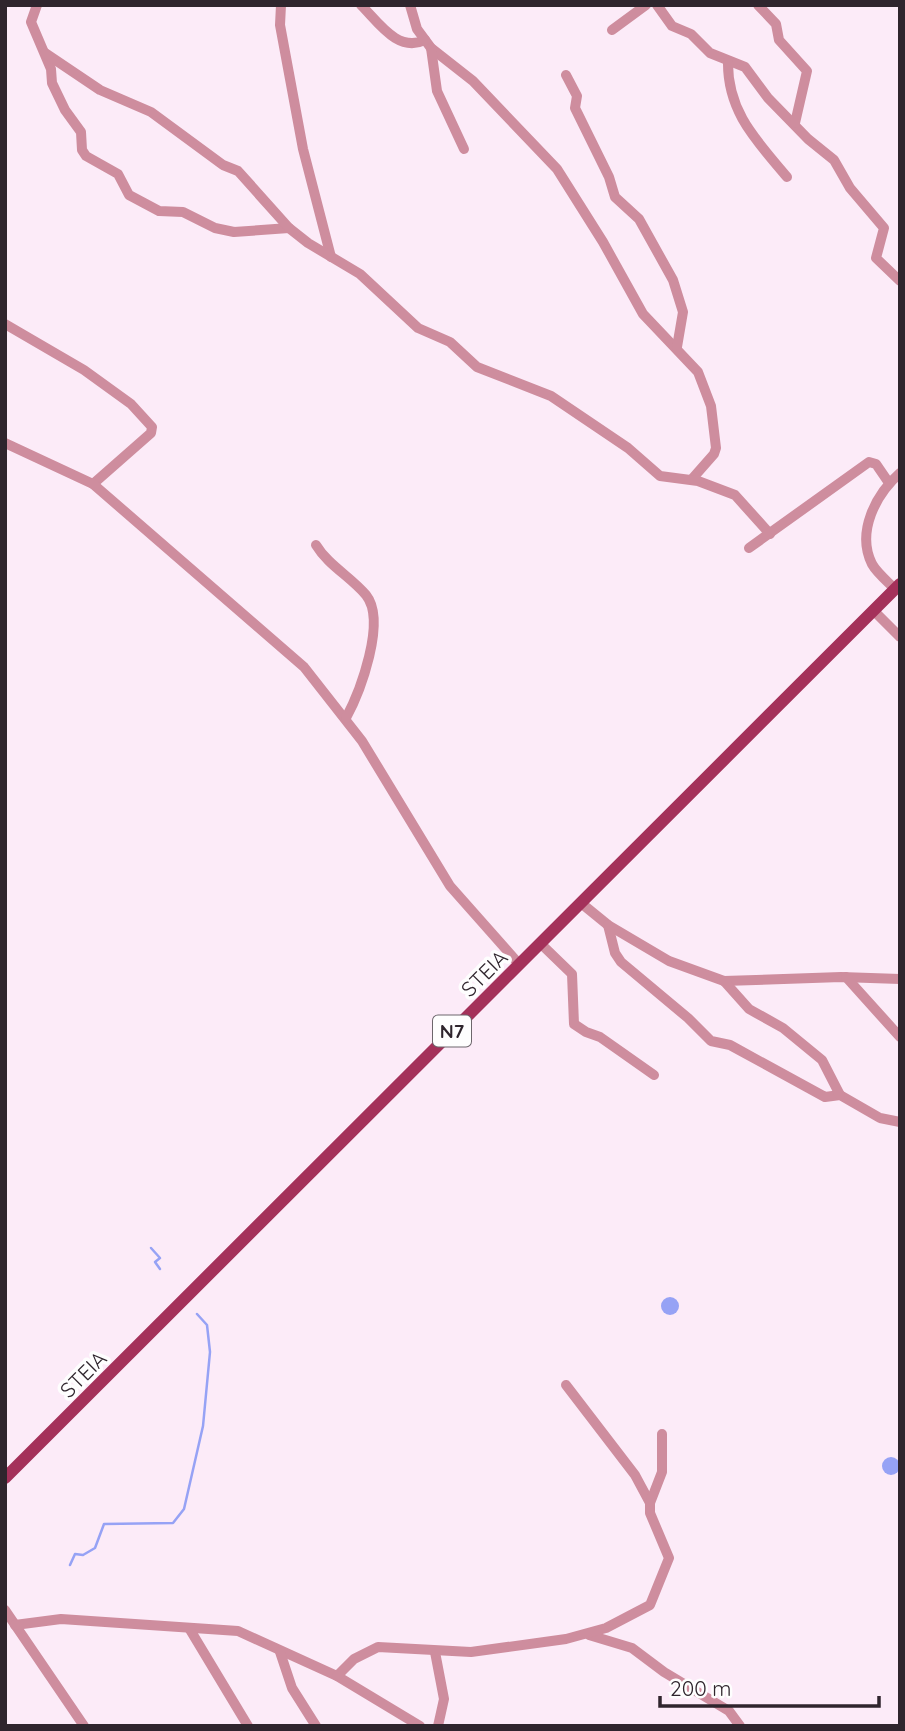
<svg xmlns="http://www.w3.org/2000/svg" width="905" height="1731" font-family="Quicksand,sans-serif">
<style>
.water{fill:#96a2f5}
.lines{fill:none;stroke-linecap:round;stroke-linejoin:round}
.stream{stroke:#96a2f5;stroke-width:2.5}
.minor{stroke:#ce8d9e;stroke-width:10}
.major{stroke:#a4315a;stroke-width:12}
.labels{text-anchor:middle;dominant-baseline:central;stroke-width:7;stroke-linejoin:round;paint-order:stroke}
.shield{fill:#fefefe;stroke:#6d666c;stroke-width:2}
.shield-label{font-size:19px;font-weight:bold;fill:#2f252d}
.street-label{font-size:21px;fill:#2f252d;stroke:#fefefe}
</style>
<rect width="100%" height="100%" fill="#fcebf8"/>
<g class="water">
<circle cx="670" cy="1306" r="9"/>
<circle cx="891" cy="1466" r="9"/>
</g>
<g class="lines">
<g class="stream">
<polyline points="151,1248 160,1258 155,1262 160,1269"/>
<polyline points="70,1565 75,1554 83,1555 95,1548 104,1524 173,1523 184,1509 203,1426 210,1352 207,1325 197,1314"/>
</g>
<g class="minor">
<polyline points="37,5 31,22 51,69 52,83 65,110 81,132 82,150 86,156 118,174 129,195 159,211 183,212 215,228 234,232 289,228"/>
<polyline points="281,5 280,25 303,149 331,257"/>
<path d="M361 5C379 23 398 53 425 40"/>
<polyline points="410,5 417,29 431,48 473,81 557,169 603,242 643,314 698,372 711,406 716,448 714,454 692,479"/>
<polyline points="657,5 672,26 691,34 710,53 745,67 768,98 808,139 834,160 850,188 884,228 876,258 900,281"/>
<polyline points="758,5 776,24 779,40 807,71 795,123"/>
<polyline points="612,30 646,5"/>
<polyline points="431,48 437,91 464,149"/>
<polyline points="45,53 100,90 151,112 223,165 238,171 289,228 308,243 360,274 418,328 450,342 477,367 551,396 628,448 660,476 698,481 735,495 770,534"/>
<path d="M728 61C727 112 757 141 787 177"/>
<polyline points="566,75 577,96 575,108 609,177 615,197 639,219 673,280 683,312 677,347"/>
<polyline points="5,324 84,370 131,404 152,427 151,433 93,484"/>
<polyline points="5,443 93,484 304,667 362,741 450,886 519,964"/>
<path d="M316 545C328 565 351 577 366 595 387 621 360 692 346 718"/>
<polyline points="749,548 869,462 876,464 889,483"/>
<path d="M895 589C887 581 877 573 872 564 856 532 876 494 900 473"/>
<polyline points="874,611 900,637"/>
<polyline points="581,903 608,925 669,961 724,981 841,977 900,979"/>
<polyline points="608,925 615,953 621,962 688,1018 711,1041 730,1045 825,1097 840,1095 880,1118 900,1122"/>
<polyline points="541,944 572,974 574,1024 586,1032 600,1037 654,1075"/>
<polyline points="846,977 900,1037"/>
<polyline points="724,981 749,1009 783,1028 822,1060 840,1095"/>
<polyline points="566,1385 635,1475 650,1503"/>
<polyline points="5,1610 84,1726"/>
<polyline points="15,1625 61,1619 238,1631 337,1676 420,1726"/>
<polyline points="189,1628 248,1726"/>
<polyline points="589,1635 632,1648 664,1672 729,1711 740,1726"/>
<polyline points="280,1652 292,1688 316,1726"/>
<polyline points="435,1652 444,1699 438,1726"/>
<polyline points="337,1676 354,1659 378,1647 471,1652 566,1639 606,1628 650,1605 669,1558 650,1513 650,1503 662,1472 662,1434"/>
</g>
<polyline class="major" points="5,1478 900,584"/>
</g>
<g class="labels">
<rect class="shield" x="433" y="1015.5" width="38" height="31" rx="5"/>
<g class="shield-label">
<text x="452" y="1031">N7</text>
</g>
<g class="street-label">
<text transform="translate(484 973) rotate(-45)">STEIA</text>
<text transform="translate(83 1374) rotate(-45)">STEIA</text>
</g>
</g>
<rect width="905" height="1731" fill="none" stroke="#2f252d" stroke-width="14"/>
<path d="M660 1696v10h219v-10" fill="none" stroke="#2f252d" stroke-width="3.5"/>
<text x="670" y="1696" font-size="21" fill="#2f252d" stroke="#fefefe" stroke-width="5" paint-order="stroke">200 m</text>
</svg>
